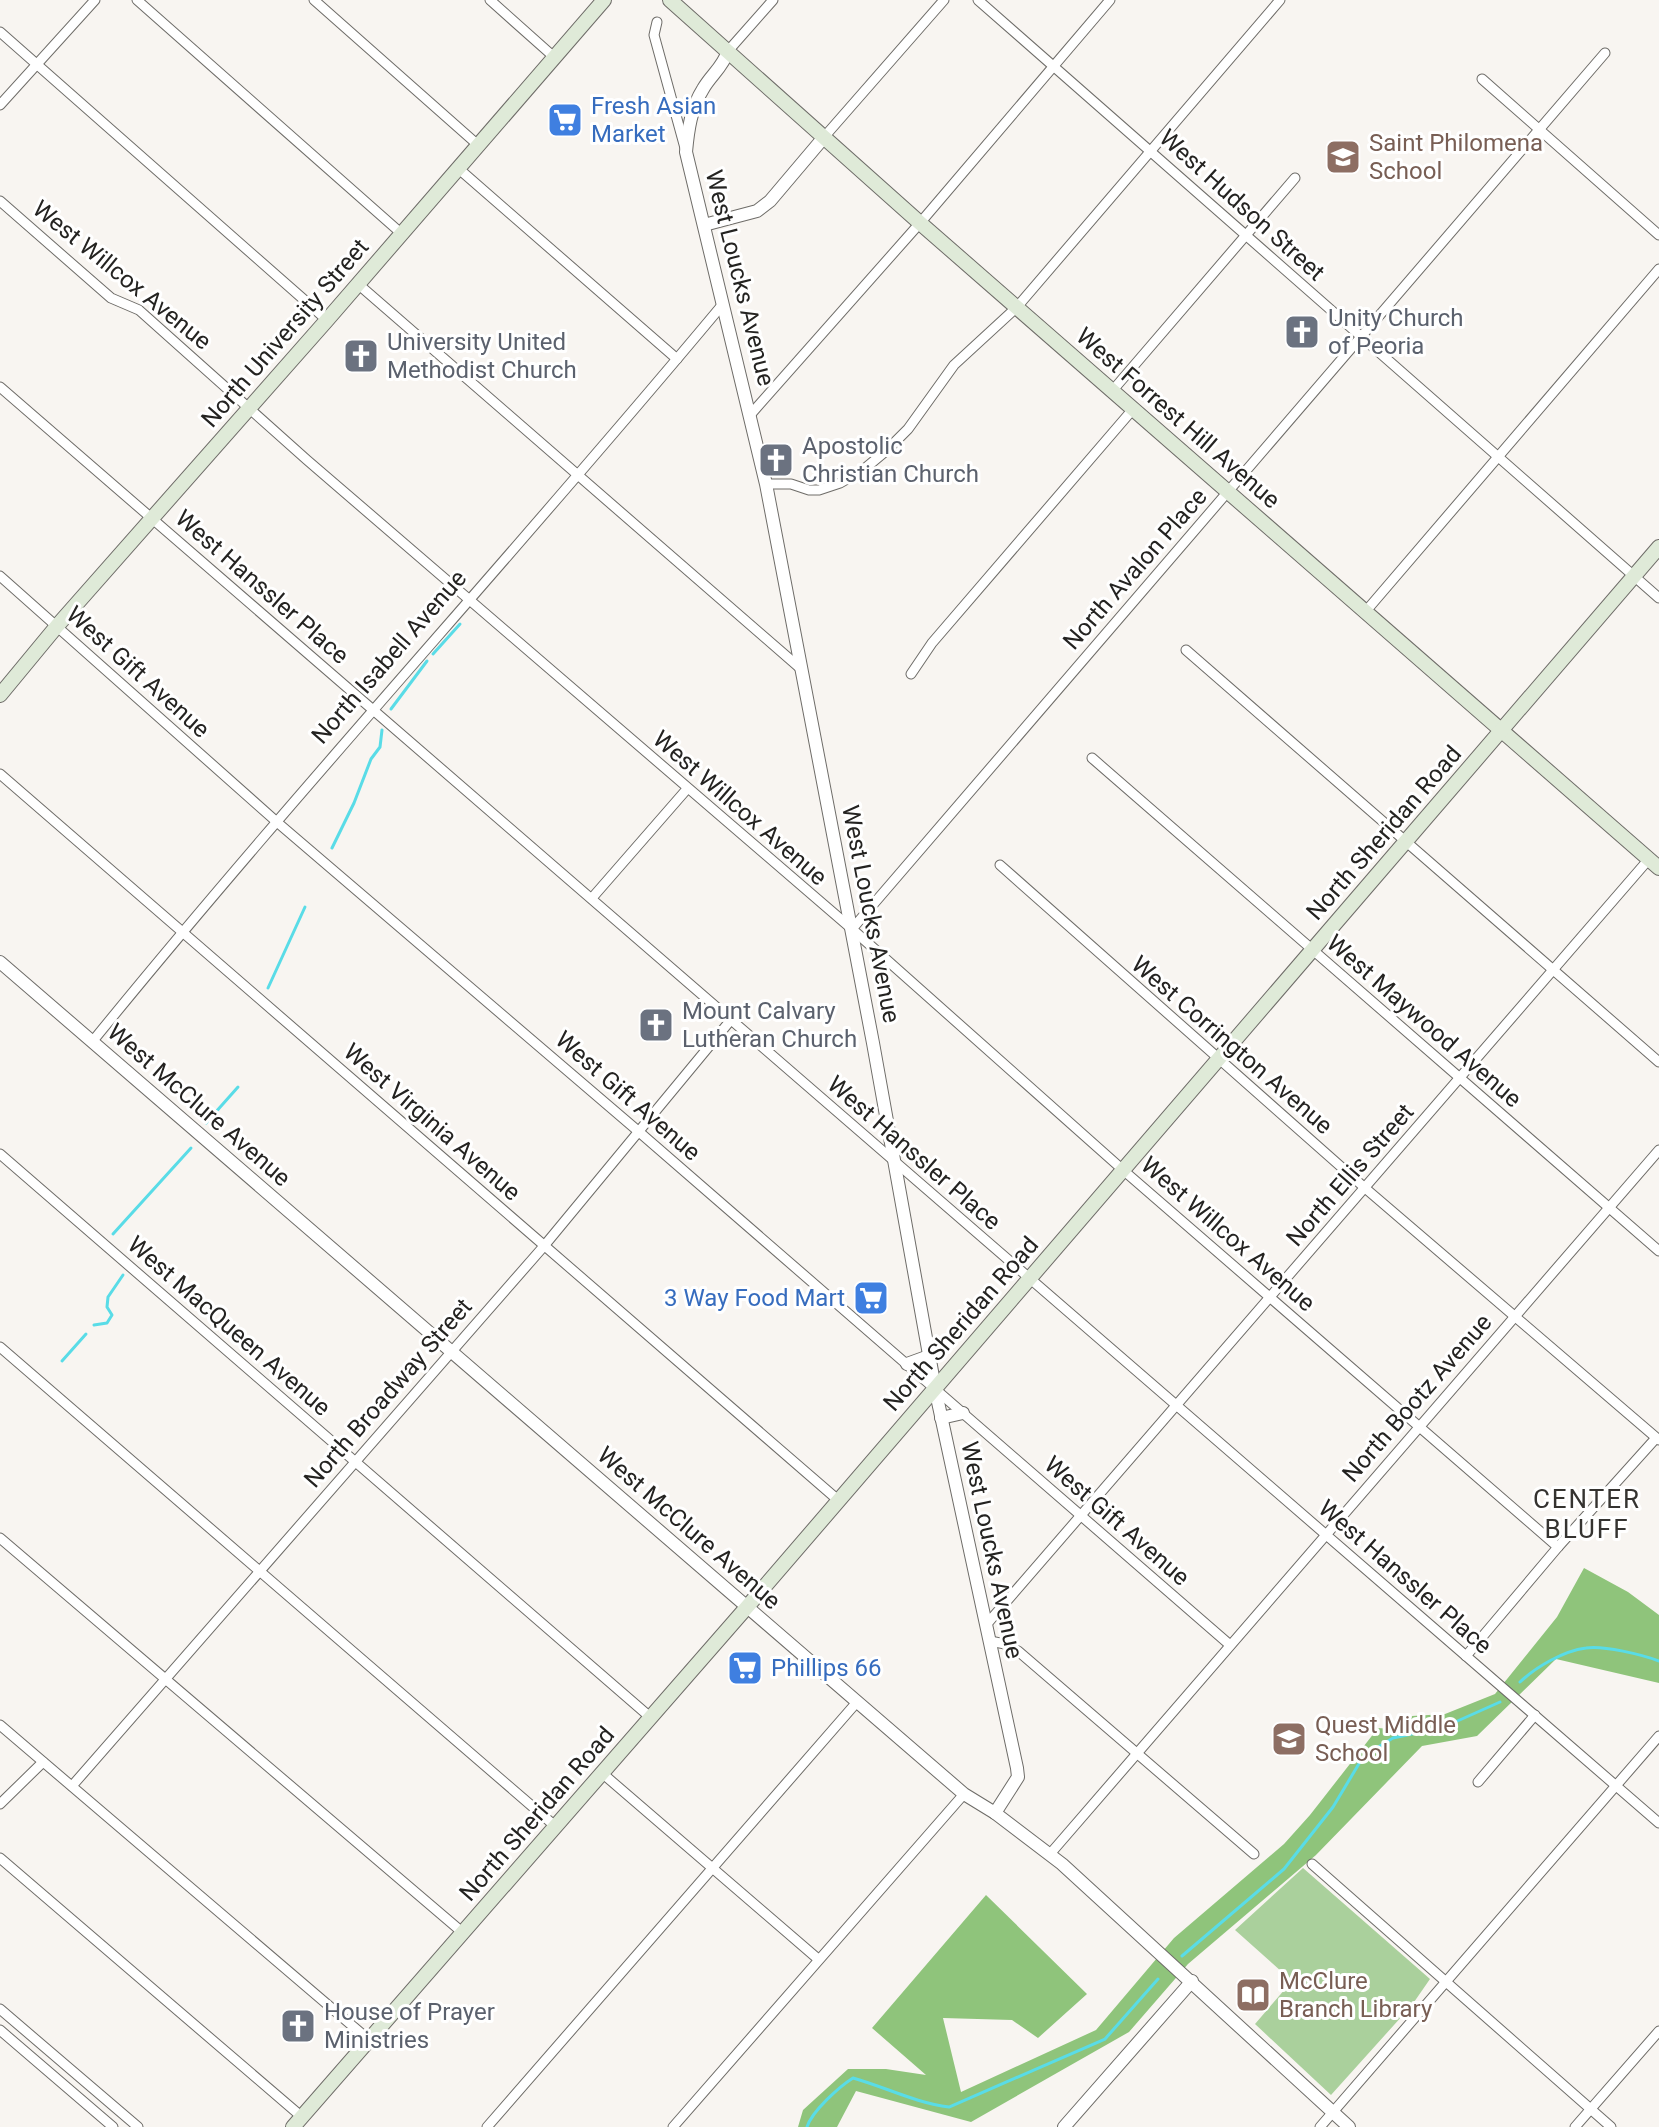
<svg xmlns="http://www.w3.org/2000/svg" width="1659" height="2127" font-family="Roboto,sans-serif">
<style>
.green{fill:#aad09c}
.forest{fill:#8fc47b}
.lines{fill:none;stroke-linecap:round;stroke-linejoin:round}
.stream{stroke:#59dce7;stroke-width:3}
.minor-casing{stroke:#6e6c68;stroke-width:11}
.tertiary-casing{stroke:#6e6c68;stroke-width:14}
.secondary-casing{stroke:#6e6c68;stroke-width:16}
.minor{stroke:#fff;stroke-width:9}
.tertiary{stroke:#fff;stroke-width:12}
.secondary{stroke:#dfead8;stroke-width:14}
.labels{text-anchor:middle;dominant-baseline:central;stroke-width:6;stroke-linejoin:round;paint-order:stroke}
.shop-label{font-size:24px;fill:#366cbe;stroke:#fff;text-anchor:start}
.education-label{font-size:24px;fill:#785e54;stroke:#fff;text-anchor:start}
.street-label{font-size:24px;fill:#242321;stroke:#fff}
.worship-label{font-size:24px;fill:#5b616d;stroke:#fff;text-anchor:start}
.neighbourhood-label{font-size:26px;letter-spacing:2px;fill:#353330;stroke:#fff}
</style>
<rect width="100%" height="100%" fill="#f8f5f1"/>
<polygon class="green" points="1303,1868 1430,1979 1412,2005 1331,2095 1255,2024 1292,1981 1235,1930"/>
<polygon class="forest" points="1584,1568 1628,1592 1659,1615 1659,1683 1556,1659 1477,1736 1422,1746 1316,1855 1188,1964 1129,2032 971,2122 856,2091 837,2127 798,2127 803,2110 848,2069 886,2069 926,2075 872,2028 986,1895 1087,1994 1038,2038 1012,2020 943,2018 961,2092 1096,2030 1174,1938 1284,1844 1310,1815 1378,1728 1404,1730 1412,1716 1445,1714 1495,1694 1557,1617"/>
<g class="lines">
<g class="stream">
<polyline points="433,654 460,624"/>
<polyline points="391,709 427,661"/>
<polyline points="332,848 354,803 371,759 380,747 382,730"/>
<polyline points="268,988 305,907"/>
<polyline points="206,1123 238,1087"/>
<polyline points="113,1234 191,1148"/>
<polyline points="94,1325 107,1323 112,1315 107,1307 108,1297 123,1275"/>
<polyline points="62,1361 86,1334"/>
<path d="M1520 1682C1536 1667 1563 1651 1586 1648 1603 1645 1643 1655 1659 1661"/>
<polyline points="1182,1956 1284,1869 1333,1807 1360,1762 1375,1749 1393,1738 1444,1727 1500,1702"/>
<path d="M807 2127C812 2111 839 2087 853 2078 885 2087 916 2103 949 2107L1105 2039 1158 1979"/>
</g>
<defs>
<g id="minor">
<polyline points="137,0 402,234"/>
<polyline points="314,0 478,145"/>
<polyline points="490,0 554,57"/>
<polyline points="978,0 1659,598"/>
<polyline points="657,22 654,35 685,148"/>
<polyline points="0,32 327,320"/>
<polyline points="728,51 773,0"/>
<polyline points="1482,79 1659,235"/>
<polyline points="0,105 95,0"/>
<polyline points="825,136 944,0"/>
<polyline points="459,169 677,359"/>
<polyline points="0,201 111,298 139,310 307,460 852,929 1123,1170 1558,1547"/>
<polyline points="358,284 800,668"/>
<polyline points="0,387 1659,1823"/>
<polyline points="1113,390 1295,178"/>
<polyline points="751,414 920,223 1110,0"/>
<polyline points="766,484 791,484 809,490 819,490 840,483 863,470 887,450 908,429 954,365 1017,307 1280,0"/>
<polyline points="0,576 278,823 638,1131 1230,1645"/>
<polyline points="1366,611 1659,269"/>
<polyline points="1186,650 1659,1062"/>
<polyline points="911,674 932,643 1134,408"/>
<polyline points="1092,758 1659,1251"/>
<polyline points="0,774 838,1500"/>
<polyline points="1000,865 1365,1188 1659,1440"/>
<polyline points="592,898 687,789"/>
<polyline points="852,929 1605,53"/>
<path d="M92 1042C296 791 516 553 723 304"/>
<polyline points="0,1154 650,1717"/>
<polyline points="0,1347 555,1826"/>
<polyline points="0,1538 462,1932"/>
<polyline points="986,1625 1649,859"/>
<polyline points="990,1641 1005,1644 1018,1651 1254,1854"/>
<polyline points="1466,1656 1558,1547 1656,1438"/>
<polyline points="0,1725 369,2040"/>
<polyline points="602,1773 818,1959"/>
<polyline points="1478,1782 1535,1715"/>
<polyline points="72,1786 544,1246 730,1021"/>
<polyline points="0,1804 43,1762"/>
<polyline points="1050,1854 1659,1150"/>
<polyline points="0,1858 302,2117"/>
<polyline points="1312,1864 1611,2127"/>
<polyline points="0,2009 138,2127"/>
<polyline points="0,2030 113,2127"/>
<polyline points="487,2127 857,1702"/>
<polyline points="673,2127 964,1794"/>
<polyline points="1320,2127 1659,1736"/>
<polyline points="1575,2127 1659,2031"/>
</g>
<g id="tertiary">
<path d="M728 51C723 67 711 75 703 89 691 108 688 130 686 152L766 484 873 1043 935 1388 1017 1768 1018 1777 995 1813"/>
<polyline points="704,225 757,211 770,201 825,136"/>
<polyline points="0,962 964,1794 995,1813 1062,1864 1349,2127"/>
<polyline points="907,1364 929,1356"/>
<polyline points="941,1418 963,1413"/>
<polyline points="1064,2127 1192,1981"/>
</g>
<g id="secondary">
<polyline points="670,0 920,223 1659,868"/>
<polyline points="0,695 57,626 327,320 604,0"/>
<polyline points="293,2127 747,1607 1659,547"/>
</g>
</defs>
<use href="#minor" class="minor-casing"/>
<use href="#tertiary" class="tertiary-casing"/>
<use href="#secondary" class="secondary-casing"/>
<use href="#minor" class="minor"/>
<use href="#tertiary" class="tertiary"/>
<use href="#secondary" class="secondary"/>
</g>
<defs>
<symbol id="supermarket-square" viewBox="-11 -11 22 22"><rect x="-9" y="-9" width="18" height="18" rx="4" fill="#3f7fe0" stroke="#fff"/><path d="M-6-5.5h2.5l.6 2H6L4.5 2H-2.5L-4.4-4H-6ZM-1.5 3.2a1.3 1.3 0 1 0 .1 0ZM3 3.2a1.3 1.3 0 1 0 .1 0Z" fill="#fff"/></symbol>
<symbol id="school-square" viewBox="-11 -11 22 22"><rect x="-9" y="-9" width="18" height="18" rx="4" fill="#8d6e63" stroke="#fff"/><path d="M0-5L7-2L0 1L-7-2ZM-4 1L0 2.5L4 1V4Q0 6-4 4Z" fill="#fff"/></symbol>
<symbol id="church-square" viewBox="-11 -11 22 22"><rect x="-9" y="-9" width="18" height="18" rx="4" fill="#6b7280" stroke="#fff"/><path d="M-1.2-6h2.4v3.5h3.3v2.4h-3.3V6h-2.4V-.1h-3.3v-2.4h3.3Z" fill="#fff"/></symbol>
<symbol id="library-square" viewBox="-11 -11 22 22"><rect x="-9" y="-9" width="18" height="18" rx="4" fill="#8d6e63" stroke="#fff"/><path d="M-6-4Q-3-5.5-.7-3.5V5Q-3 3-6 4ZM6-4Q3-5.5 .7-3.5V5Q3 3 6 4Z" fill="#fff"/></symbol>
</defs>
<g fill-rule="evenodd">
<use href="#supermarket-square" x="545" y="100" width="40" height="40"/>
<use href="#school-square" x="1323" y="137" width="40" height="40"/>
<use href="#church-square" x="1282" y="312" width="40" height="40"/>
<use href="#church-square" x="341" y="336" width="40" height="40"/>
<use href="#church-square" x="756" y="440" width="40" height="40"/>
<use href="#church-square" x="636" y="1005" width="40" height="40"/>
<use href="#supermarket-square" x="851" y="1278" width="40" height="40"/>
<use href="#supermarket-square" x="725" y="1648" width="40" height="40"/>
<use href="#school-square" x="1269" y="1719" width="40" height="40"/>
<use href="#library-square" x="1233" y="1975" width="40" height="40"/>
<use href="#church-square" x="278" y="2006" width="40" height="40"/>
</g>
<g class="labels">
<g class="shop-label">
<text x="591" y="106">Fresh Asian<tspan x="591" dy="28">Market</tspan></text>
<text x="845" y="1298" text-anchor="end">3 Way Food Mart</text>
<text x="771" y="1668">Phillips 66</text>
</g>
<g class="education-label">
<text x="1369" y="143">Saint Philomena<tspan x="1369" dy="28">School</tspan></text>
<text x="1315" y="1725">Quest Middle<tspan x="1315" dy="28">School</tspan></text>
<text x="1279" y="1981">McClure<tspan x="1279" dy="28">Branch Library</tspan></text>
</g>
<g class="street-label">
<text transform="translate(1242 205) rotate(42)">West Hudson Street</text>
<text transform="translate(122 275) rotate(39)">West Willcox Avenue</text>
<text transform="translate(740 278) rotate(76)">West Loucks Avenue</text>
<text transform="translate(285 333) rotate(-49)">North University Street</text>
<text transform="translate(1178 418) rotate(41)">West Forrest Hill Avenue</text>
<text transform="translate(1135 569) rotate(-49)">North Avalon Place</text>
<text transform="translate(262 587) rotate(41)">West Hanssler Place</text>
<text transform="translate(389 657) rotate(-49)">North Isabell Avenue</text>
<text transform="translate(138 672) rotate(42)">West Gift Avenue</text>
<text transform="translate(740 808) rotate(41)">West Willcox Avenue</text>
<text transform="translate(1384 833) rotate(-49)">North Sheridan Road</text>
<text transform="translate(871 914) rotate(79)">West Loucks Avenue</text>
<text transform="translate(1424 1021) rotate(41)">West Maywood Avenue</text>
<text transform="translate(1232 1045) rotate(41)">West Corrington Avenue</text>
<text transform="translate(628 1096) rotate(41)">West Gift Avenue</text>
<text transform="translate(199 1105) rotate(41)">West McClure Avenue</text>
<text transform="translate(432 1122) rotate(41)">West Virginia Avenue</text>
<text transform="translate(914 1153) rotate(41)">West Hanssler Place</text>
<text transform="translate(1350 1175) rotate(-49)">North Ellis Street</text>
<text transform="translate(1228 1234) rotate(41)">West Willcox Avenue</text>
<text transform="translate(961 1324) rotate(-49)">North Sheridan Road</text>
<text transform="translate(229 1326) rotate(41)">West MacQueen Avenue</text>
<text transform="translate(388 1393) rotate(-49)">North Broadway Street</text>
<text transform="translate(1417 1398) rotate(-49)">North Bootz Avenue</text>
<text transform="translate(1117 1521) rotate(41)">West Gift Avenue</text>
<text transform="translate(689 1528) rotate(41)">West McClure Avenue</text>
<text transform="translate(992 1550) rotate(78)">West Loucks Avenue</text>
<text transform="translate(1405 1577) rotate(41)">West Hanssler Place</text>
<text transform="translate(537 1814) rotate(-49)">North Sheridan Road</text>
</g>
<g class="worship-label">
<text x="1328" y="318">Unity Church<tspan x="1328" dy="28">of Peoria</tspan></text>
<text x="387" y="342">University United<tspan x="387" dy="28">Methodist Church</tspan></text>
<text x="802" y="446">Apostolic<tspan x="802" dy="28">Christian Church</tspan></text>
<text x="682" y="1011">Mount Calvary<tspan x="682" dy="28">Lutheran Church</tspan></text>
<text x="324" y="2012">House of Prayer<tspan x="324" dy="28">Ministries</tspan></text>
</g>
<g class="neighbourhood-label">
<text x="1587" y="1499">CENTER<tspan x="1587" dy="30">BLUFF</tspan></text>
</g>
</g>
</svg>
